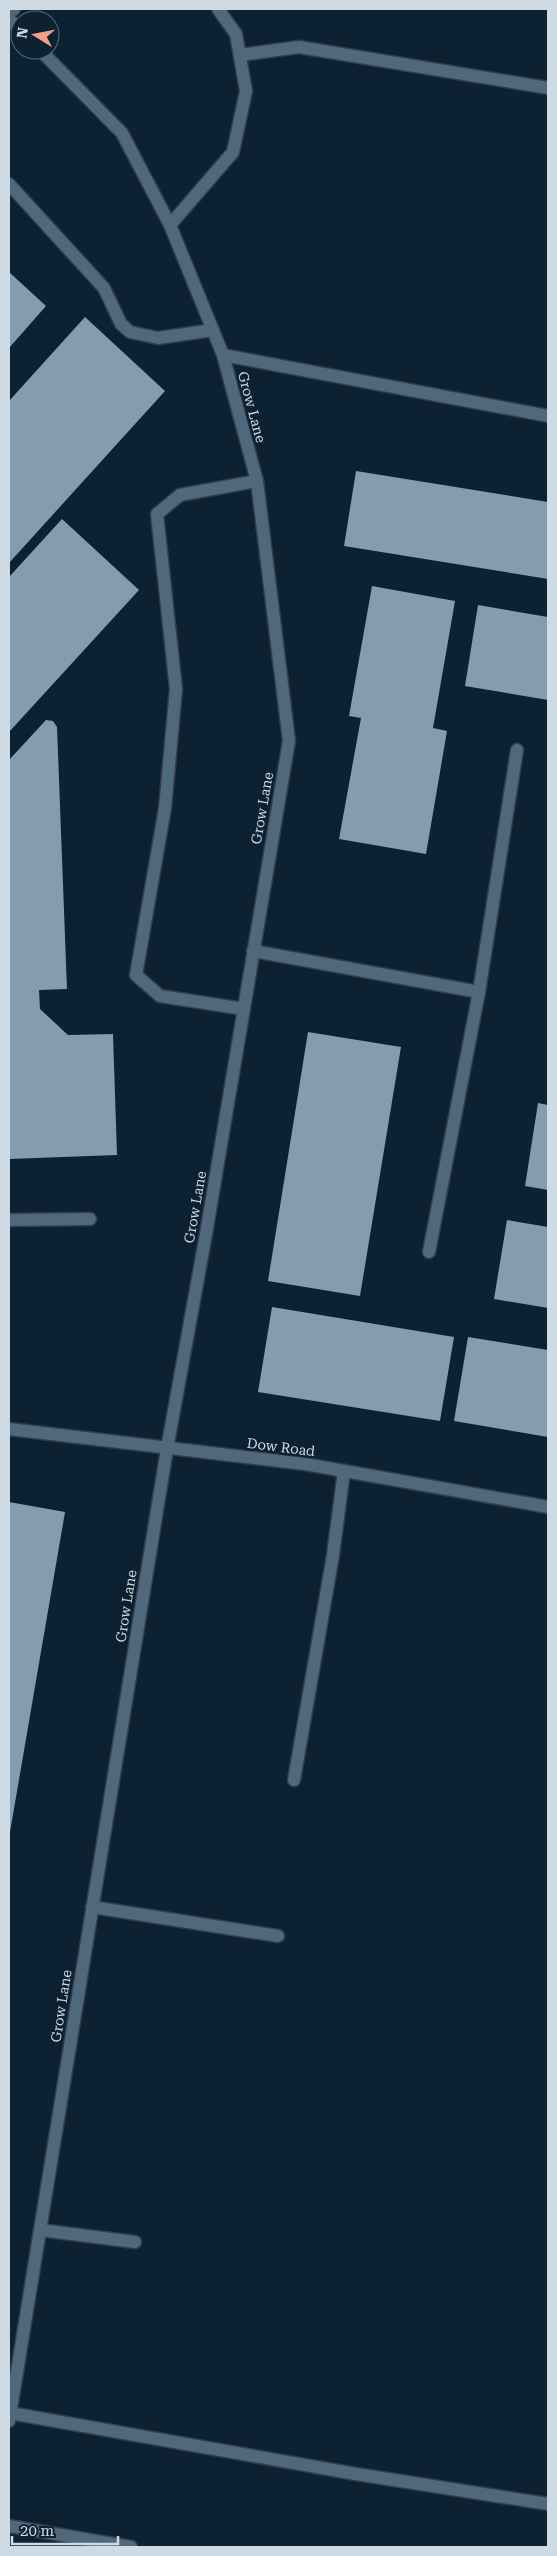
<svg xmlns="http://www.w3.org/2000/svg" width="557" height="2556" font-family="'Roboto Serif',serif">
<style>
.building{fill:#839cb0}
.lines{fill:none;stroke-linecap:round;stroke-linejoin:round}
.service-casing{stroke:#313c49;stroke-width:15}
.minor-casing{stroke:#313c49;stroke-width:15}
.service{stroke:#50687b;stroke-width:12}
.minor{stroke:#50687b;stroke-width:12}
.labels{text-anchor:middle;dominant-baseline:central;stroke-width:5;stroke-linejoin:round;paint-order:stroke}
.street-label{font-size:14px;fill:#cedbe5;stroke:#0c2131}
</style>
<rect width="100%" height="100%" fill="#0c2131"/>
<g class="building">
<polygon points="9,272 46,306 9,348"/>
<polygon points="85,317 165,391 9,563 9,401"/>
<polygon points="356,471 548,502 548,579 344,546"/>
<polygon points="62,519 139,590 9,732 9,577"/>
<polygon points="372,586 455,601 433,728 447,731 426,854 339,839 361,718 349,716"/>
<polygon points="478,605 548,617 548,700 465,686"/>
<polygon points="46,720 53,721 57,727 67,989 39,990 40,1009 68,1035 113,1034 117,1155 9,1159 9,760"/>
<polygon points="308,1032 401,1047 360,1296 268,1281"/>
<polygon points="538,1103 548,1105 548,1190 525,1186"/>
<polygon points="507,1220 548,1227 548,1308 494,1299"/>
<polygon points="272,1307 454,1337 440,1421 258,1392"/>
<polygon points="468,1337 548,1350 548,1437 454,1421"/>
<polygon points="9,1502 65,1512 10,1832 9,1832"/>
</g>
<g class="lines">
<defs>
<g id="service">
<polyline points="9,12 14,9"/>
<polyline points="240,55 299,47 548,88"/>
<polyline points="9,184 104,288 121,324 130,332 158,338 213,330"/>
<polyline points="170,225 233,152 246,91 236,34 218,9"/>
<polyline points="223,355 548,416"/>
<polyline points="253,951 479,992"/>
<polyline points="244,1009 160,996 136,975 165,808 176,689 157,514 180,495 257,481"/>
<polyline points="9,1220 90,1219"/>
<polyline points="429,1252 479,992 517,750"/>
<polyline points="294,1780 333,1555 344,1471"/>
<polyline points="92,1907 278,1936"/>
<polyline points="40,2230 135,2242"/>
<polyline points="10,2413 356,2474 548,2504"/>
<polyline points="9,2526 131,2547"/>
</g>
<g id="minor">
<polyline points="9,19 20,30"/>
<polyline points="9,1429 305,1464 548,1507"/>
<polyline points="9,2421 167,1449 206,1234 289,741 257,481 223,355 170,225 122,133 40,50"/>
</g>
</defs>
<use href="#service" class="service-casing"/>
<use href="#minor" class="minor-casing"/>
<use href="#service" class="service"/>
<use href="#minor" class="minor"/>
</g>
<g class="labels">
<g class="street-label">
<text transform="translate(252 407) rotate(75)">Grow Lane</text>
<text transform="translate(262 808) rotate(-80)">Grow Lane</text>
<text transform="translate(195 1207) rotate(-80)">Grow Lane</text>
<text transform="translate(281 1447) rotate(7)">Dow Road</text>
<text transform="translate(126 1606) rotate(-81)">Grow Lane</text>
<text transform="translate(61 2006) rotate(-81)">Grow Lane</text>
</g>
</g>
<rect width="557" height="2556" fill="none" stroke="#cedbe5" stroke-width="20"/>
<g transform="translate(35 35) rotate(280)"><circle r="24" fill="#0c2131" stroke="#5a6b79"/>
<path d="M0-4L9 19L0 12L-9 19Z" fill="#f49e8a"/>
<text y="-8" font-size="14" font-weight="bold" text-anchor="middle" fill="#cedbe5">N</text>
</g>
<path d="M12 2536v8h106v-8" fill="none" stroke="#cedbe5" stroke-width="2.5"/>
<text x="20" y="2536" font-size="15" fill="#cedbe5" stroke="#0c2131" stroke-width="4" paint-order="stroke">20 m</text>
</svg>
